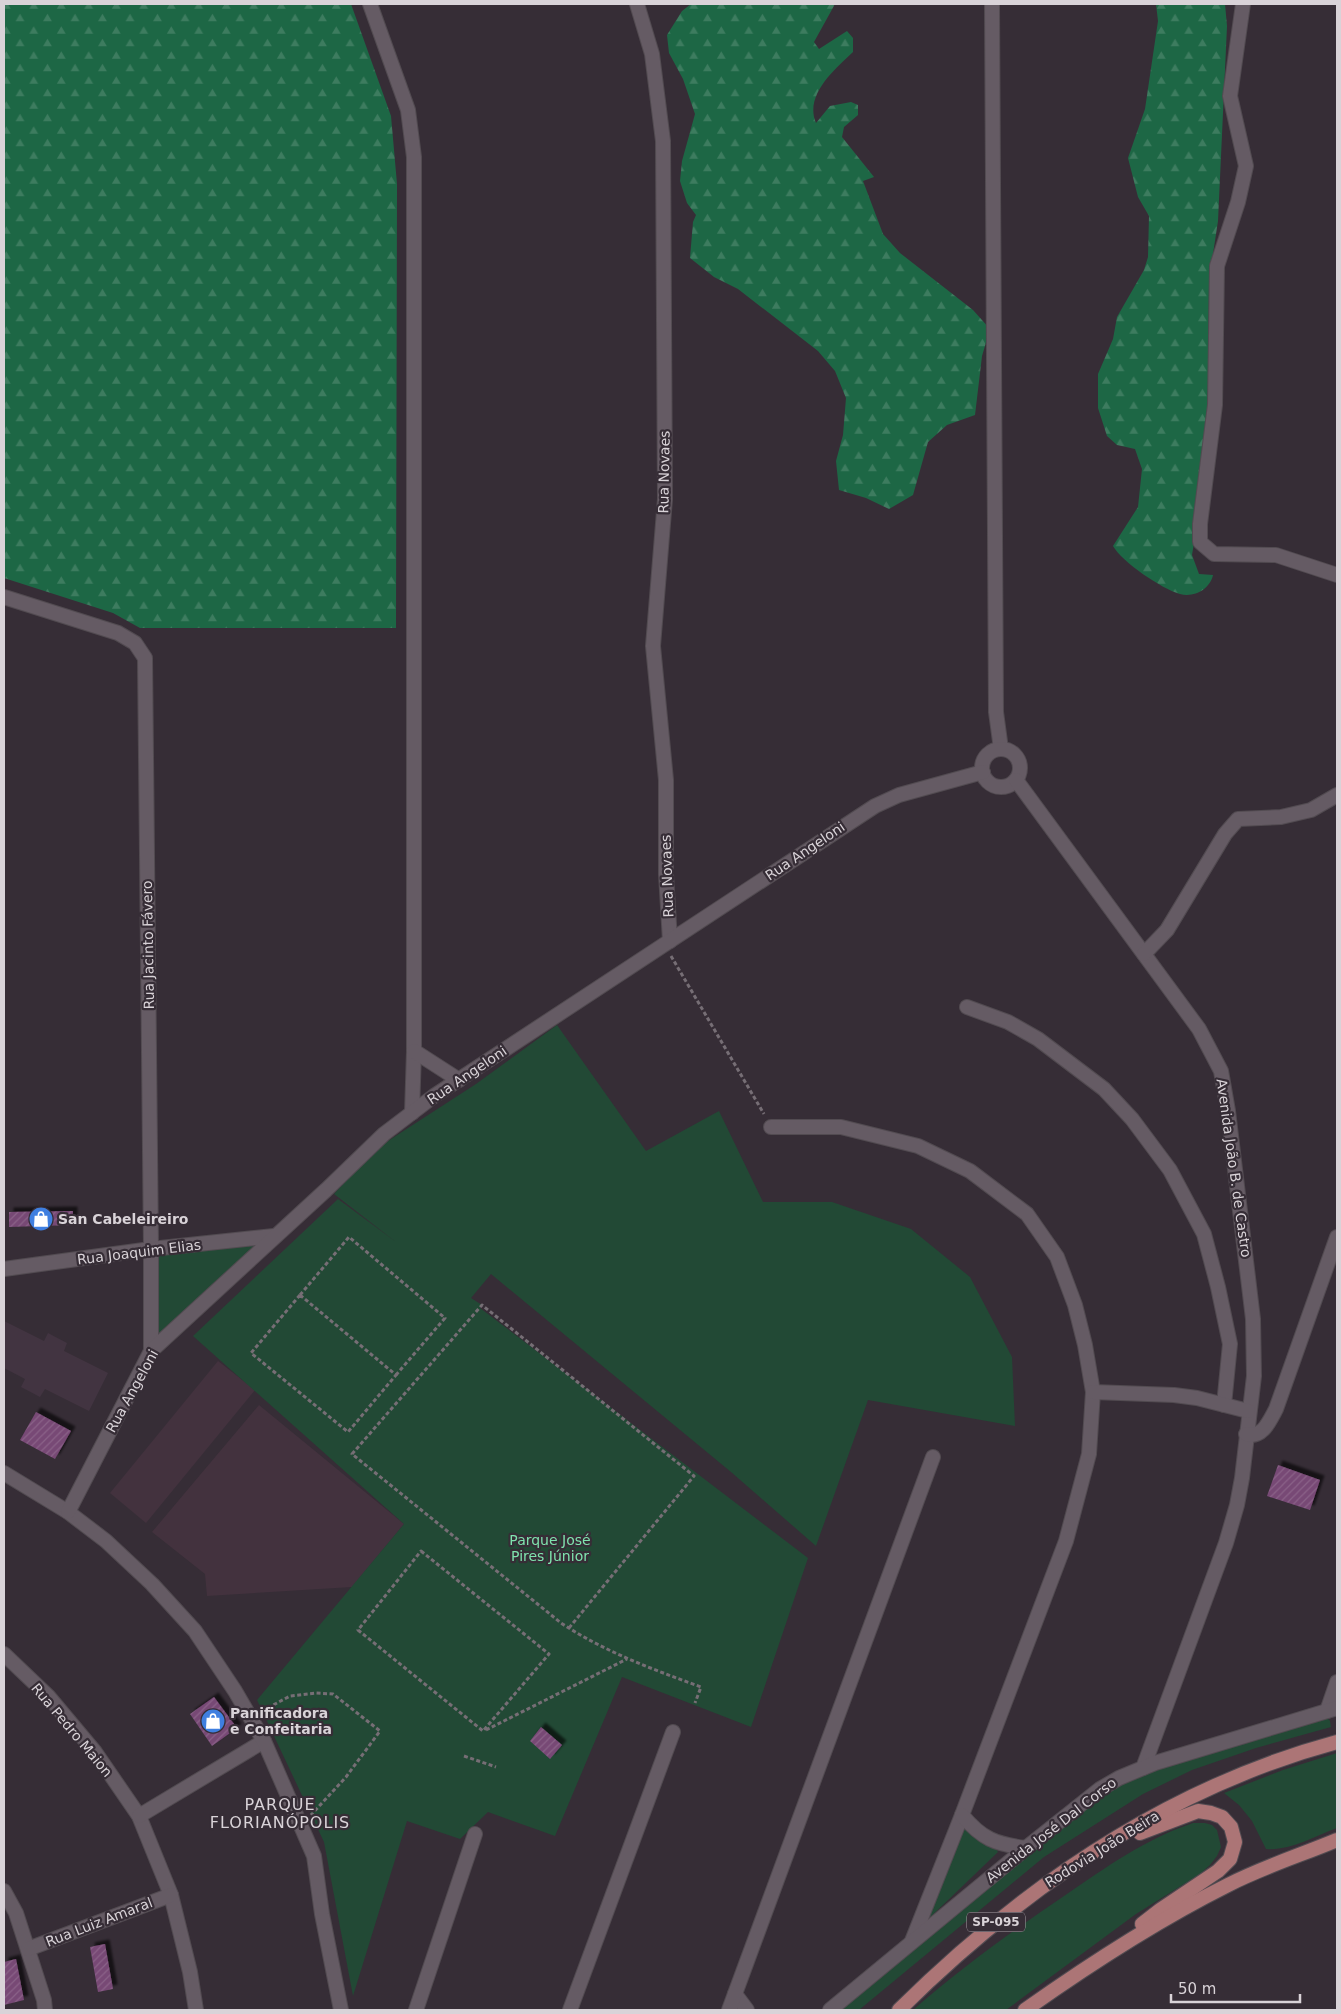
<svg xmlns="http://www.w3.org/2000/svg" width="1341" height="2014" font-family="'DejaVu Sans',sans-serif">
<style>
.built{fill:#423441}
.education{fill:#43323e}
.green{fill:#224935}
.forest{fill:url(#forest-firs)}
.building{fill:url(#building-hatch);filter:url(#shadow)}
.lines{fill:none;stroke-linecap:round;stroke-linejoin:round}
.minor-casing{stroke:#524b51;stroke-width:16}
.tertiary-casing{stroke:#524b51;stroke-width:16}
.primary-casing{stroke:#524b51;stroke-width:16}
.path{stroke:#766e75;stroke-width:3;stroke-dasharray:4 2.5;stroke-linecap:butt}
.minor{stroke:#655b64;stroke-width:14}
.tertiary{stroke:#655b64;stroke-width:14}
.primary{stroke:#ac7576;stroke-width:14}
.labels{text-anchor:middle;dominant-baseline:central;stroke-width:4.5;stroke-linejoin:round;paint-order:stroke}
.shield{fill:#362d36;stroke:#a8a1a7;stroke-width:1}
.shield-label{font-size:12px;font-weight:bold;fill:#d9d3d8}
.street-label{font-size:14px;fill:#d9d3d8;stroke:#362d36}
.poi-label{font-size:14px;font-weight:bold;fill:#d9d3d8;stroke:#362d36;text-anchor:start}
.park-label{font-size:14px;fill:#7fe3ae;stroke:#362d36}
.quarter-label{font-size:16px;letter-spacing:1px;fill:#d9d3d8;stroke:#362d36}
</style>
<defs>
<pattern id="forest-firs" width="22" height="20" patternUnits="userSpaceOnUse" patternTransform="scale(1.25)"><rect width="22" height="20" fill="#1d6745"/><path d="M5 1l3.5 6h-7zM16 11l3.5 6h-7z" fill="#3d7c5f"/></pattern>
<pattern id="building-hatch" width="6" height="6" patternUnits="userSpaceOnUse" patternTransform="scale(1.25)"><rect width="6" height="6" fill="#774875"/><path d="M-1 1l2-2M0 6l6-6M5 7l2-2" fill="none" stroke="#8a6288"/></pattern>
<filter id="shadow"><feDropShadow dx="4.5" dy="-4.5" stdDeviation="1" flood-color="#0009"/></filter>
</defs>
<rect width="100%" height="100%" fill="#362d36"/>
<polygon class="built" points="4,1321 44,1341 48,1333 67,1343 64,1351 108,1373 89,1411 45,1389 40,1397 21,1387 25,1379 4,1368"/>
<g class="education">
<polygon points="218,1361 255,1390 146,1523 110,1493"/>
<polygon points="259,1405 404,1524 352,1587 207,1596 205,1574 152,1532"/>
</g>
<g class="green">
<polygon points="557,1025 646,1151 719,1111 763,1202 832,1202 911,1229 970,1277 1012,1357 1015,1426 868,1400 816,1546 731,1472 491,1274 471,1298 482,1305 480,1308 808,1558 751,1727 622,1677 555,1836 488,1812 460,1839 407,1821 353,1996 324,1842 257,1700 404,1524 193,1336 338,1199 396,1242 334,1194 358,1168 388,1141 476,1084"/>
<polygon points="260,1243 155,1340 156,1253"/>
<polygon points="1326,1716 1330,1721 1331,1727 1256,1748 1192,1770 1143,1794 1044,1857 859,2010 834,2010 1102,1795 1145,1772"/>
<path d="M1337 1753V1828C1315 1836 1290 1851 1266 1849L1252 1821 1239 1805 1224 1793 1283 1770Z"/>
<path d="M1193 1823H1205L1212 1825 1217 1830 1221 1847 1217 1856 1210 1865 1200 1874 1136 1914 1006 2010H913C961 1968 1012 1931 1064 1896 1105 1868 1145 1839 1193 1823Z"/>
<polygon points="965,1826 994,1845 998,1852 921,1926"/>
</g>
<g class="forest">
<polygon points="4,4 351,4 391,116 397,184 396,628 140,628 113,613 4,578"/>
<path d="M691 4H835L814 42 819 49 847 31 853 38V52C835 69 804 95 816 123L830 106 851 102 858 105V115L844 127 842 137 874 177 863 181 883 234 900 253 973 310 990 329 982 356 975 415 947 425 928 442 913 495 889 509 866 498 839 490 836 461 843 435 846 398 835 371 818 351 738 289 714 277 690 258 693 222 696 215 687 203 680 181 682 161 695 114 683 79 669 53 667 35 682 11Z"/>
<path d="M1156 4H1225L1227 26 1218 221 1209 280 1208 395 1200 507 1192 555 1199 574 1213 575C1210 589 1194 598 1180 594 1162 589 1122 562 1113 546L1138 507 1142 469 1135 449 1117 445 1107 436 1098 408V374L1113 339 1117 317 1144 270 1148 257 1149 216 1138 197 1128 158 1145 109 1158 21Z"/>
</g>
<g class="building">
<polygon points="73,1211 73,1225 9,1227 9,1212"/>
<polygon points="36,1412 71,1431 55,1459 20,1440"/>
<polygon points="1278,1465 1320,1480 1310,1510 1267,1496"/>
<polygon points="214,1697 237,1728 212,1746 190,1714"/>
<polygon points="541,1727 562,1745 550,1759 530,1741"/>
<polygon points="105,1944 113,1989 98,1992 90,1947"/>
<polygon points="16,1959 24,2000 4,2005 4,1962"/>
</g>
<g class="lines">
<defs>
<g id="minor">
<polyline points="370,4 408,110 414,157 414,1051 412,1113"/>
<polyline points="637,4 652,54 663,141 665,499 653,646 666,780 666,874 670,941"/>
<polyline points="992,4 996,712 1001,749"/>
<polyline points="1243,4 1230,96 1246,166 1238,202 1217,266 1215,405 1200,524 1200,542 1214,554 1276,555 1337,575"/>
<polyline points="4,597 118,633 135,643 145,658 151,1249"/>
<circle cx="1001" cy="768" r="19"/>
<polyline points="1016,780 1199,1029 1221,1071 1228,1111 1253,1319 1254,1376 1242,1478 1237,1505 1226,1543 1143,1768"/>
<polyline points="1144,954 1167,930 1225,834 1238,819 1281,817 1311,810 1337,795"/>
<polyline points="967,1007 1008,1022 1038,1039 1104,1089 1132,1119 1170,1170 1204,1234 1218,1287 1230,1344 1224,1405"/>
<polyline points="414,1051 459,1080"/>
<polyline points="771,1127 841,1127 918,1146 970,1171 1027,1214 1057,1257 1075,1305 1085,1345 1093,1392 1089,1454 1066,1541 962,1815 912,1941"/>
<polyline points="1093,1392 1174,1395 1197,1398 1248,1411"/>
<path d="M1246 1434C1262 1439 1269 1422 1276 1409L1337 1237"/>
<polyline points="4,1654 48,1696 95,1752 139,1816 171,1895 190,1972 196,2010"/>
<polyline points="1327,1711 1337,1682"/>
<path d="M962 1815C982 1839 995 1844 1026 1848"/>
<polyline points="139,1816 264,1741"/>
<polyline points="4,1891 16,1913 44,2000 45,2010"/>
<polyline points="28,1949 171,1895"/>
<polyline points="735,1994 747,2010"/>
<polyline points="416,2010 475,1834"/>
<polyline points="570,2010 673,1732"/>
<polyline points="729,2010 933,1457"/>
<polyline points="830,2010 1026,1848 1100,1789 1119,1778 1155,1763 1337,1708"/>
</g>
<g id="tertiary">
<polyline points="4,1269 151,1249 274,1236"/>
<polyline points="151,1351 151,1249"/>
<polyline points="4,1473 68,1512 106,1541 152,1584 195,1631 235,1691 264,1741 314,1856 322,1914 341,2010"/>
<polyline points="68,1512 151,1351 326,1190 384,1134 434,1096 875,806 899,795 983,772"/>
</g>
<g id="primary">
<polyline points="1140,1833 1198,1811 1211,1813 1222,1817 1231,1827 1235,1842 1230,1859 1218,1871 1160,1910 1142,1924"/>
<path d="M899 2010C1023 1887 1167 1788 1337 1742"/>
<path d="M1025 2010C1090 1964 1156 1921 1228 1885 1263 1867 1301 1855 1337 1840"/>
</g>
</defs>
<use href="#minor" class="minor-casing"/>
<use href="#tertiary" class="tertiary-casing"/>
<use href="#primary" class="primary-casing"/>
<g class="path">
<polyline points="671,956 764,1114"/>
<polygon points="300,1295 396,1375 348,1432 251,1353"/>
<polyline points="300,1295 349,1237 445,1318 396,1375"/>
<polygon points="421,1551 549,1654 483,1731 358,1630"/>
<path d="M569 1628 694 1476 482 1305 352 1454 561 1623C605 1652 652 1669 701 1687L695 1703"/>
<polyline points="262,1711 290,1696 316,1693 333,1694 380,1731 346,1777 311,1815"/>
<polyline points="486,1730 627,1659"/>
<polyline points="464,1756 496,1767"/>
</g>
<use href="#minor" class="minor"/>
<use href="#tertiary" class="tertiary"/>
<use href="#primary" class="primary"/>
</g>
<defs>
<symbol id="shop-disc" viewBox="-11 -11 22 22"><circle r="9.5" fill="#3f7fe0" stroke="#362d36"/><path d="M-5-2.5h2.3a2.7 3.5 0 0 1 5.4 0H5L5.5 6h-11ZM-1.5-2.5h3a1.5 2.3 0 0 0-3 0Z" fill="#fff"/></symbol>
</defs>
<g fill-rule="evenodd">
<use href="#shop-disc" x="27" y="1205" width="28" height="28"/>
<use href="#shop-disc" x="199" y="1707" width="28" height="28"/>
</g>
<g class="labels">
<rect class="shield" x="967" y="1912.5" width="58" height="19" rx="4"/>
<g class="shield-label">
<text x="996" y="1922">SP-095</text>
</g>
<g class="street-label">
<text transform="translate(664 472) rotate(-89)">Rua Novaes</text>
<text transform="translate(805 851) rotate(-34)">Rua Angeloni</text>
<text transform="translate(667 876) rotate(-92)">Rua Novaes</text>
<text transform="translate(148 945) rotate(-91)">Rua Jacinto Fávero</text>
<text transform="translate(467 1075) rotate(-34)">Rua Angeloni</text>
<text transform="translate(1234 1168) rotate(82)">Avenida João B. de Castro</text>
<text transform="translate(139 1252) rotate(-7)">Rua Joaquim Elias</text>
<text transform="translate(132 1391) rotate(-61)">Rua Angeloni</text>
<text transform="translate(72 1730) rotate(50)">Rua Pedro Maion</text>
<text transform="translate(1051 1830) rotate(-38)">Avenida José Dal Corso</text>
<text transform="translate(1102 1849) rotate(-32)">Rodovia João Beira</text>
<text transform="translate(99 1922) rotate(-21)">Rua Luiz Amaral</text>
</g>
<g class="poi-label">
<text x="58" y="1219">San Cabeleireiro</text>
<text x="230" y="1713">Panificadora<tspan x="230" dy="16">e Confeitaria</tspan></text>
</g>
<g class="park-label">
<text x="550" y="1540">Parque José<tspan x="550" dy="16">Pires Júnior</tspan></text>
</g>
<g class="quarter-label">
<text x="280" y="1804">PARQUE<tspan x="280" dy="18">FLORIANÓPOLIS</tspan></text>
</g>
</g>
<rect width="1341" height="2014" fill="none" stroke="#d9d3d8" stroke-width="10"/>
<path d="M1171 1994v8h129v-8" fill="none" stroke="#d9d3d8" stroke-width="2.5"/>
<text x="1178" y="1994" font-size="15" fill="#d9d3d8" stroke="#362d36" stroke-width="4" paint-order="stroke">50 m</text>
</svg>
